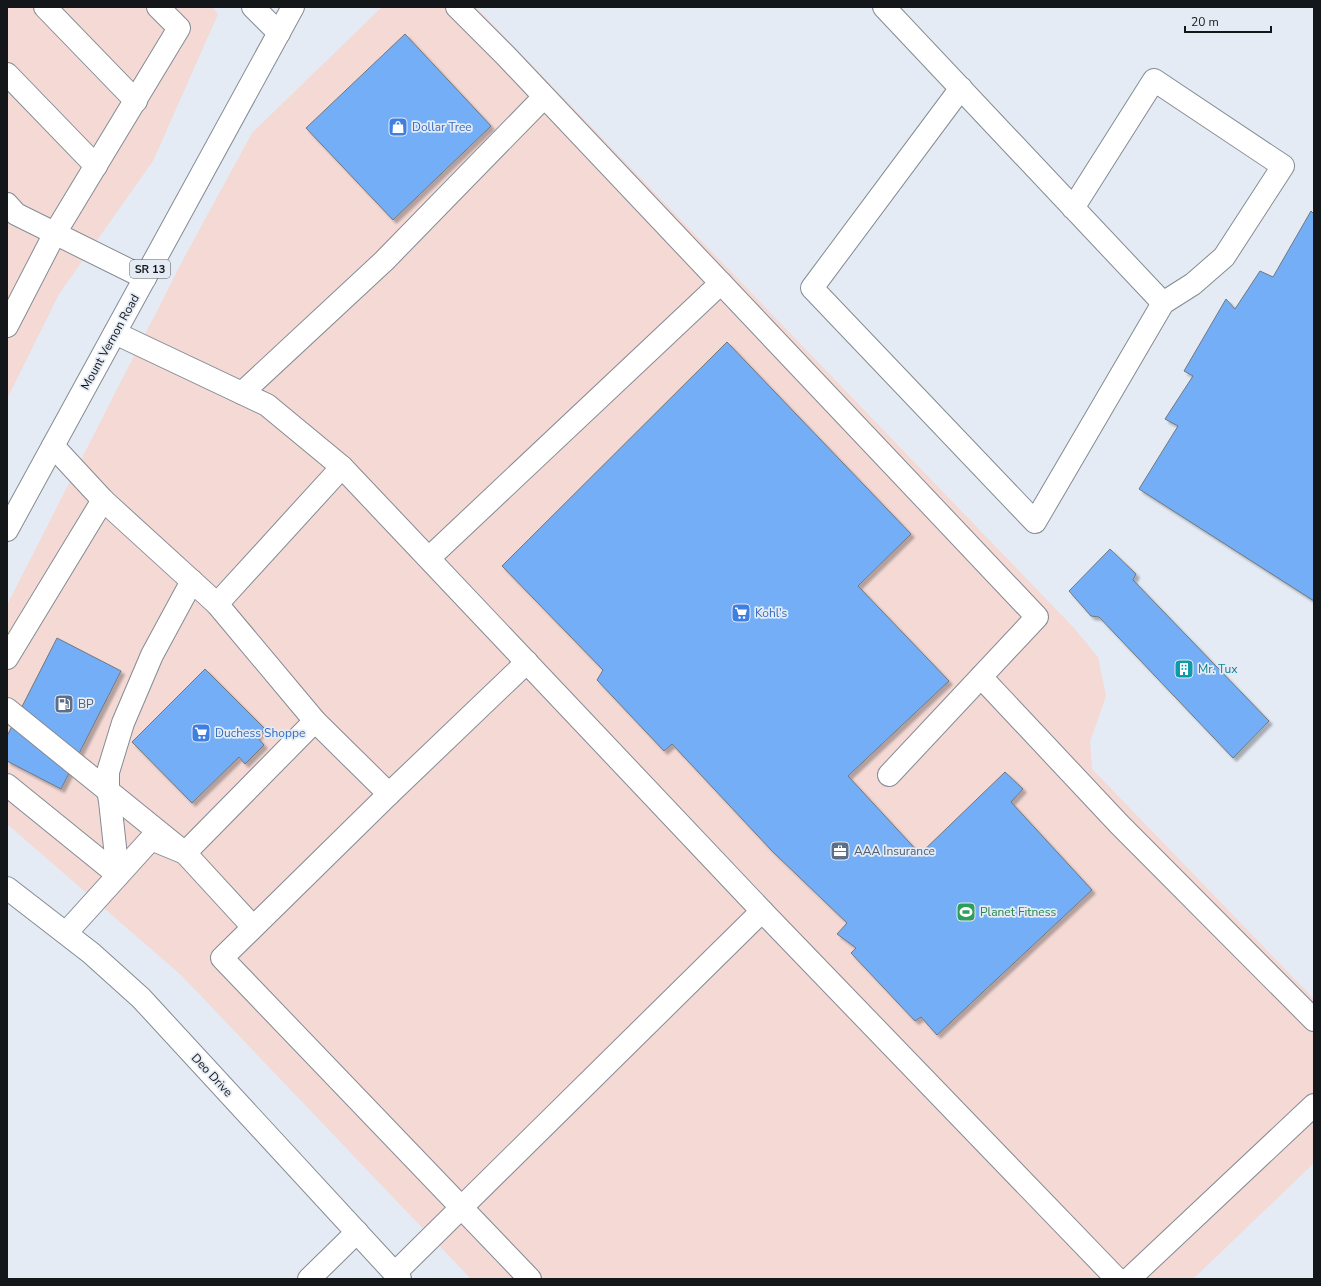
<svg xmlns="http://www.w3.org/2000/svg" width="1321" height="1286" font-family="'Nunito Sans',sans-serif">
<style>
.commercial{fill:#f4d9d5}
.building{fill:#73aef6;stroke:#71777f;filter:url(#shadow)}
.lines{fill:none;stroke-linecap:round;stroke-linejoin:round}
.minor-casing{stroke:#858b93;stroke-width:24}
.highway-casing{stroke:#858b93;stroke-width:24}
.minor{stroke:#fff;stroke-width:22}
.highway{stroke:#fff;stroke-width:22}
.labels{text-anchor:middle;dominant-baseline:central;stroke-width:3.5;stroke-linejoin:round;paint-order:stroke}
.shield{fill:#e4ebf4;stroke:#52575b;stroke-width:1}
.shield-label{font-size:11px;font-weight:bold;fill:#14171a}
.shop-label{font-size:12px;fill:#366cbe;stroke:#e4ebf4;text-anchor:start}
.street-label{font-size:12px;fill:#14171a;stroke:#e4ebf4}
.culture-label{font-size:12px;fill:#0d838f;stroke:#e4ebf4;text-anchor:start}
.service-label{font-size:12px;fill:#4e5e75;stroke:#e4ebf4;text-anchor:start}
.leisure-label{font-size:12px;fill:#27864d;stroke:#e4ebf4;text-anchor:start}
</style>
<defs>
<filter id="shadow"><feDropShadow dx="3.5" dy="3.5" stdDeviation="1" flood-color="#0004"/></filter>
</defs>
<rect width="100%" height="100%" fill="#e4ebf4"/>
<g class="commercial">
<polygon points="7,7 212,7 218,14 153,161 59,294 7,399"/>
<polygon points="382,7 476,7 1074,628 1098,657 1106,696 1090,742 1092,769 1314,999 1314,1163 1193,1279 471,1279 181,975 7,824 7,605 185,256 252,133"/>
</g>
<g class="building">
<polygon points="405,34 491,126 393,220 306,128"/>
<polygon points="1311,211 1314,214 1314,601 1139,489 1178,426 1165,419 1193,376 1184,371 1226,299 1235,309 1260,271 1273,277"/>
<polygon points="727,342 911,534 858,586 949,681 848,776 920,854 1005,772 1023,789 1011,802 1092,890 937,1035 921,1017 915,1021 851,953 856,948 837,934 847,923 772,851 672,744 664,751 597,680 603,670 502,566"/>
<polygon points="1110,549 1136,574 1133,580 1269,721 1233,758 1099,617 1091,616 1069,591"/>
<polygon points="57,638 121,671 61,789 7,761 7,736"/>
<polygon points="205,669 265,729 257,737 264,745 245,764 239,757 192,803 132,742"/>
</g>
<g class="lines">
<defs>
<g id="minor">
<polyline points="45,7 136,101"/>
<polyline points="253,7 279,33"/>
<polyline points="457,7 506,56 1037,617 889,775"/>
<polyline points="884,7 1163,303 1193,284 1224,257 1283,166 1154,80 1073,208"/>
<polyline points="7,74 96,166"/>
<polyline points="961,88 812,288 1035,522 1163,303"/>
<polyline points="7,204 16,214 145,278"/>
<polyline points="7,326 55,233 179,28 158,7"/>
<polyline points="115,333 267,405 342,467 762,911 1117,1279"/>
<polyline points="242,393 384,261 544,97"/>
<polyline points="53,446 103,500 217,604 315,721"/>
<polyline points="429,558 721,283"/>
<polyline points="217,604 342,467"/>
<polyline points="7,658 103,500"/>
<polyline points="527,662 389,794 222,958 530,1279"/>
<polyline points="981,677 1119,824 1314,1020"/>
<polyline points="7,709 185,853 315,721 389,794"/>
<polyline points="7,785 118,875"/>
<polyline points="118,875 110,801 108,790 108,772 123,723 152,655 192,581"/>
<polyline points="7,888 91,953 141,998 400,1279"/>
<polyline points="66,933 151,839 185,853 253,927"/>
<polyline points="395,1273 762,911"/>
<polyline points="309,1279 357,1232"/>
<polyline points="1129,1279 1314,1105"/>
</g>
<polyline id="highway" points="7,530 293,7"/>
</defs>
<use href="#minor" class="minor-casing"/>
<use href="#highway" class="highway-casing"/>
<use href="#minor" class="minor"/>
<use href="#highway" class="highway"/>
</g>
<defs>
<symbol id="shop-square" viewBox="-11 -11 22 22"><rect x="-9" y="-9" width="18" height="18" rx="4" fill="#3f7fe0" stroke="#e4ebf4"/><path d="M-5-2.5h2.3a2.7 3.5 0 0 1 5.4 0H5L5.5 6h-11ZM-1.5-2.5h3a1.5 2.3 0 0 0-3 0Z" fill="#fff"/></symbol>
<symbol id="supermarket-square" viewBox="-11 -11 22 22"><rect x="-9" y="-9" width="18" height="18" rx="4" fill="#3f7fe0" stroke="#e4ebf4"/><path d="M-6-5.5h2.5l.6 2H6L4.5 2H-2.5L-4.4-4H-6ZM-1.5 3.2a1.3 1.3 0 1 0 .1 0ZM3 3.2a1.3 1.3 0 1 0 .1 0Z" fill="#fff"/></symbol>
<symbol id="building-square" viewBox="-11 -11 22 22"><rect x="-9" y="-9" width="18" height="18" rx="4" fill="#0f9aa8" stroke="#e4ebf4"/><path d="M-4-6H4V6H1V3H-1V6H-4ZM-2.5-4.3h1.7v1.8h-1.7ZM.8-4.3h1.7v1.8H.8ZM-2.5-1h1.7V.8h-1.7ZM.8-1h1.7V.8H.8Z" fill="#fff"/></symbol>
<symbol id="fuel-square" viewBox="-11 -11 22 22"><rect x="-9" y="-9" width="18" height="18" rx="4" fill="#5c6f8a" stroke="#e4ebf4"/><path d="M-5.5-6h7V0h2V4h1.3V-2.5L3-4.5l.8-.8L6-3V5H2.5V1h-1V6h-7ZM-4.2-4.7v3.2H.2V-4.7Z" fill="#fff"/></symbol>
<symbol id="office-square" viewBox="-11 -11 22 22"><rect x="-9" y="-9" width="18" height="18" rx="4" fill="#5c6f8a" stroke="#e4ebf4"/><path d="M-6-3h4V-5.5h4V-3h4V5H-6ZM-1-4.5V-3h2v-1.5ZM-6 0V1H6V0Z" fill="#fff"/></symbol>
<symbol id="stadium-square" viewBox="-11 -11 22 22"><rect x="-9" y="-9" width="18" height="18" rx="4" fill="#2e9e5b" stroke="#e4ebf4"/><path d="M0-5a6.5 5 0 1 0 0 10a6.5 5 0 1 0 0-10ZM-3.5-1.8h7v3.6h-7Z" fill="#fff"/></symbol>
</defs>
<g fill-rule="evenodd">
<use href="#shop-square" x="387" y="116" width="22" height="22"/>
<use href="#supermarket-square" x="730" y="602" width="22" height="22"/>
<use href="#building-square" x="1173" y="658" width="22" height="22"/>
<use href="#fuel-square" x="53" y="693" width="22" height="22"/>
<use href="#supermarket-square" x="190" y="722" width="22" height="22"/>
<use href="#office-square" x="829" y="840" width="22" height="22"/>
<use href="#stadium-square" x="955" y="901" width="22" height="22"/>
</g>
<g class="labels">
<rect class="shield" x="130" y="260" width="40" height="18" rx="3"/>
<g class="shield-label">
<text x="150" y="269">SR 13</text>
</g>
<g class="shop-label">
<text x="412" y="127">Dollar Tree</text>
<text x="755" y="613">Kohl's</text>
<text x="215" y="733">Duchess Shoppe</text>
</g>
<g class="street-label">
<text transform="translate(110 342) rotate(-61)">Mount Vernon Road</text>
<text transform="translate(212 1075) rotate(47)">Deo Drive</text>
</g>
<g class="culture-label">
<text x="1198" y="669">Mr. Tux</text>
</g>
<g class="service-label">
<text x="78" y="704">BP</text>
<text x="854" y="851">AAA Insurance</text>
</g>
<g class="leisure-label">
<text x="980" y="912">Planet Fitness</text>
</g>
</g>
<rect width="1321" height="1286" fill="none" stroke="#14171a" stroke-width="16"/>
<path d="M1185 26v6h86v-6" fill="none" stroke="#14171a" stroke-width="2"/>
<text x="1191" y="26" font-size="12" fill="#14171a" stroke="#e4ebf4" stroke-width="3" paint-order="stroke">20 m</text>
</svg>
